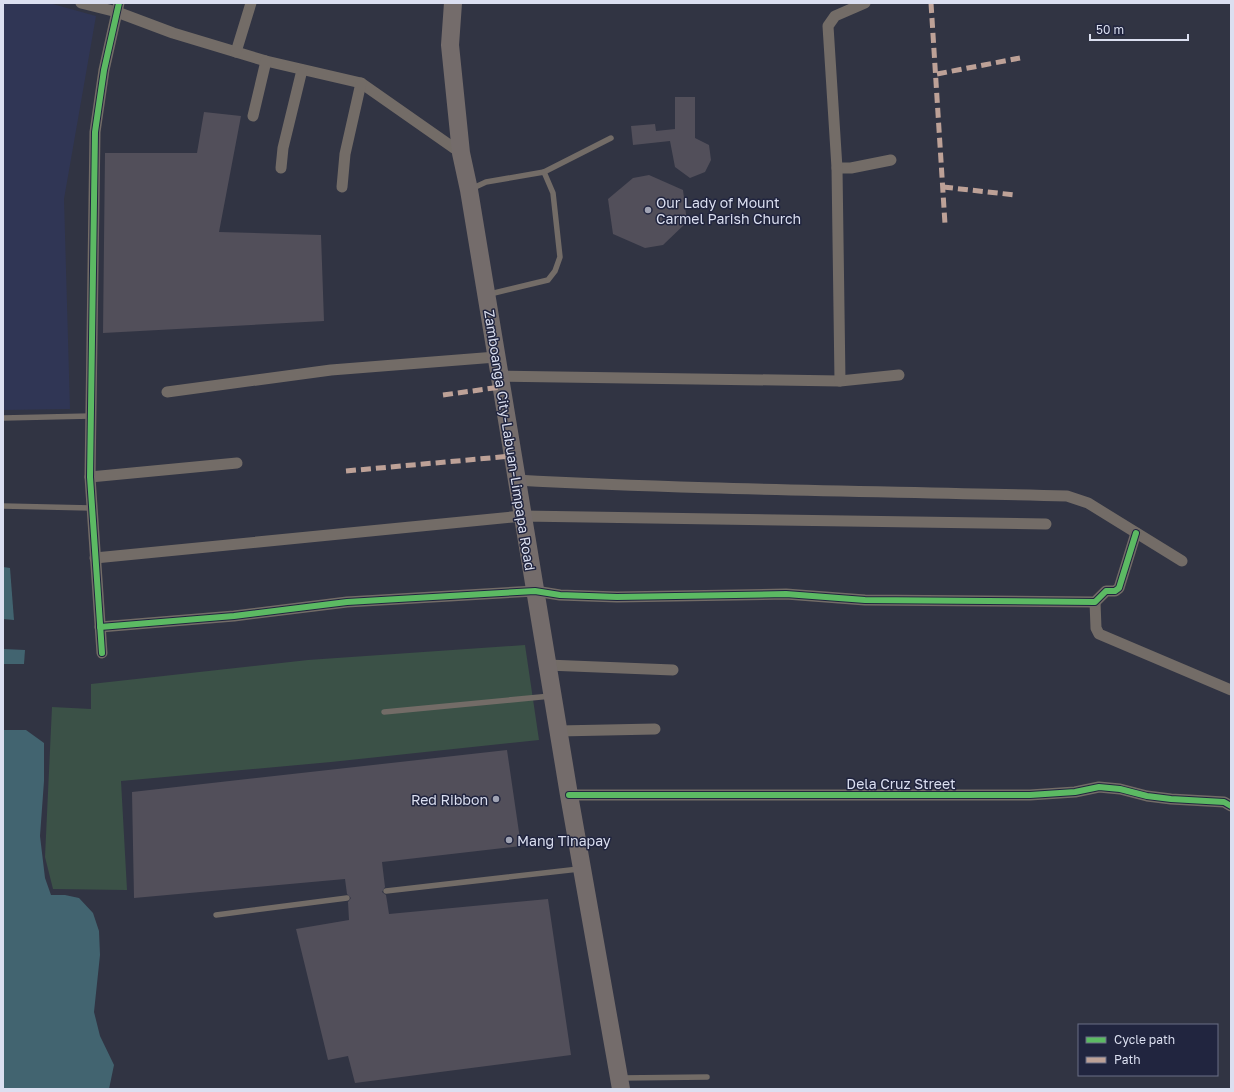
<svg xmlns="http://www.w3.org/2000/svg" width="1234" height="1092" font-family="'Golos Text',sans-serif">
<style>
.built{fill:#303655}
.green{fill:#3b5147}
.water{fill:#426470}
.building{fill:#524f5a}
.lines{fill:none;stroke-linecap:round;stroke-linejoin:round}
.lane{stroke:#736c67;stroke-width:5.5}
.street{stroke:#736c67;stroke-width:11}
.primary{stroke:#746c6b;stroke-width:18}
.quiet{stroke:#bda197;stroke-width:5;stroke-dasharray:10 5;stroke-linecap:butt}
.cycleway-casing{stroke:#21253f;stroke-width:8}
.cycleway{stroke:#5cba63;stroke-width:6}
.poi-dot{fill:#a0a3b3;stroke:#21253f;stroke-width:1.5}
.labels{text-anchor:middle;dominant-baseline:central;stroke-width:3;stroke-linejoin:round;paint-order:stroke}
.poi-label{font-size:14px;fill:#dbdff0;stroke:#21253f;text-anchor:start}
.street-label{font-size:14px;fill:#dbdff0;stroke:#21253f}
</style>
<rect width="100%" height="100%" fill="#313443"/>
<polygon class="built" points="3,3 49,3 96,16 64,199 70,409 3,410"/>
<polygon class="green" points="525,645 539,740 331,762 121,781 127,890 53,889 45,857 52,707 91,709 91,684 308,660"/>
<g class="water">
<polygon points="3,567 10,568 14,620 3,619"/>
<polygon points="3,649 25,650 24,664 3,664"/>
<polygon points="3,730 26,730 44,743 44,781 40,836 45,878 51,895 65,895 79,898 93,913 99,931 100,955 94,1012 100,1036 114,1065 109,1089 3,1089"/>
</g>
<g class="building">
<polygon points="675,97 695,97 695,138 709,145 711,160 705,172 690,178 675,167 670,141 633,145 631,126 655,124 656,131 675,129"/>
<polygon points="204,112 241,116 219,232 321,235 324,321 103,333 105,153 197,153"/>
<polygon points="649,175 683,190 687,222 663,245 645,248 613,234 608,199 633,178"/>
<polygon points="507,750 521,846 382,862 385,887 382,892 386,895 389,914 548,899 571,1055 355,1083 348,1056 328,1060 296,929 349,920 348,902 351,898 347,894 345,879 134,898 132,792"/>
</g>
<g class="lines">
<g class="lane">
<polyline points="544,172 611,138"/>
<polyline points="471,189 486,182 544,172 553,193 560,257 555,271 548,280 490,294"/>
<polyline points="3,418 91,416"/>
<polyline points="3,506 91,508"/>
<polyline points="384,712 551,696"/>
<polyline points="386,891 579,869"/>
<polyline points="216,915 347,898"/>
<polyline points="621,1078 707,1077"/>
</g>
<g class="street">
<polyline points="81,3 117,12 173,33 266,61 361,83 461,153"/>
<polyline points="236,52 251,3"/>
<polyline points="253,116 266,61"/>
<polyline points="281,168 283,148 302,70"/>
<polyline points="837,168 851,168 891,160"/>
<polyline points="342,187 345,154 361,83"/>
<polyline points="499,376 840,381 899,375"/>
<polyline points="840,381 837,168 828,26 835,16 865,3"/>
<polyline points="167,392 331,370 496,357"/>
<polyline points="90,477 237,463"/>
<path d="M516 480C700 490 883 491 1067 496L1088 503 1182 561"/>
<polyline points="95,558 522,516 1046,524"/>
<polyline points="1095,602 1096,628 1099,634 1231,690"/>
<polyline points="100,627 234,616 347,602 535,591 560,595 617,597 786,594 865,600 1095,602 1106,591 1115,591 1119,588 1136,533"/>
<polyline points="102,653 90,477 95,132 104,70 119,3"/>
<polyline points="547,665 673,670"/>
<polyline points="558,731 655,729"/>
<polyline points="569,795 1030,795 1075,792 1099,787 1120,789 1147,796 1171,799 1224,802 1231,806"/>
</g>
<polyline class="primary" points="453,3 450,45 461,153 469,190 569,795 621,1089"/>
<g class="quiet">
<polyline points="931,3 945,224"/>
<polyline points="937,74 1020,58"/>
<polyline points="943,187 1015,195"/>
<polyline points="443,395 501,387"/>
<polyline points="346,471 512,456"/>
</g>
<defs>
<g id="cycleway">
<polyline points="100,627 234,616 347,602 535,591 560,595 617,597 786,594 865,600 1095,602 1106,591 1115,591 1119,588 1136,533"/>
<polyline points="102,653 90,477 95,132 104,70 119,3"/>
<polyline points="569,795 1030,795 1075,792 1099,787 1120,789 1147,796 1171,799 1224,802 1231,806"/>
</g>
</defs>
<use href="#cycleway" class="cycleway-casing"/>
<use href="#cycleway" class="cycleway"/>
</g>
<g class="poi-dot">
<circle cx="648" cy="210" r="4"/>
<circle cx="496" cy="799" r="4"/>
<circle cx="509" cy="840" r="4"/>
</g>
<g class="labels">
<g class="poi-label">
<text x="656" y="202">Our Lady of Mount<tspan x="656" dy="16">Carmel Parish Church</tspan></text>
<text x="488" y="799" text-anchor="end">Red Ribbon</text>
<text x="517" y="840">Mang Tinapay</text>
</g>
<g class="street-label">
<text transform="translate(510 440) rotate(81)">Zamboanga City-Labuan-Limpapa Road</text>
<text x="901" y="783">Dela Cruz Street</text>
</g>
</g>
<rect width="1234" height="1092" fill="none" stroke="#dbdff0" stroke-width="8"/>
<rect x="1078" y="1024" width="140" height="52" fill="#21253f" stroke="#6b6f86"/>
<rect x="1086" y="1037" width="20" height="6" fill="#5cba63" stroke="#6b6f86"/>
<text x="1114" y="1044" font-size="12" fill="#dbdff0">Cycle path</text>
<rect x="1086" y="1057" width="20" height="6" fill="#bda197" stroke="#6b6f86"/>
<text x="1114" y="1064" font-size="12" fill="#dbdff0">Path</text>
<path d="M1090 34v6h98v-6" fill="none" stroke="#dbdff0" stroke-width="2"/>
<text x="1096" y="34" font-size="12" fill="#dbdff0" stroke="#21253f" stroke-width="3" paint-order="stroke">50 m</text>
</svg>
